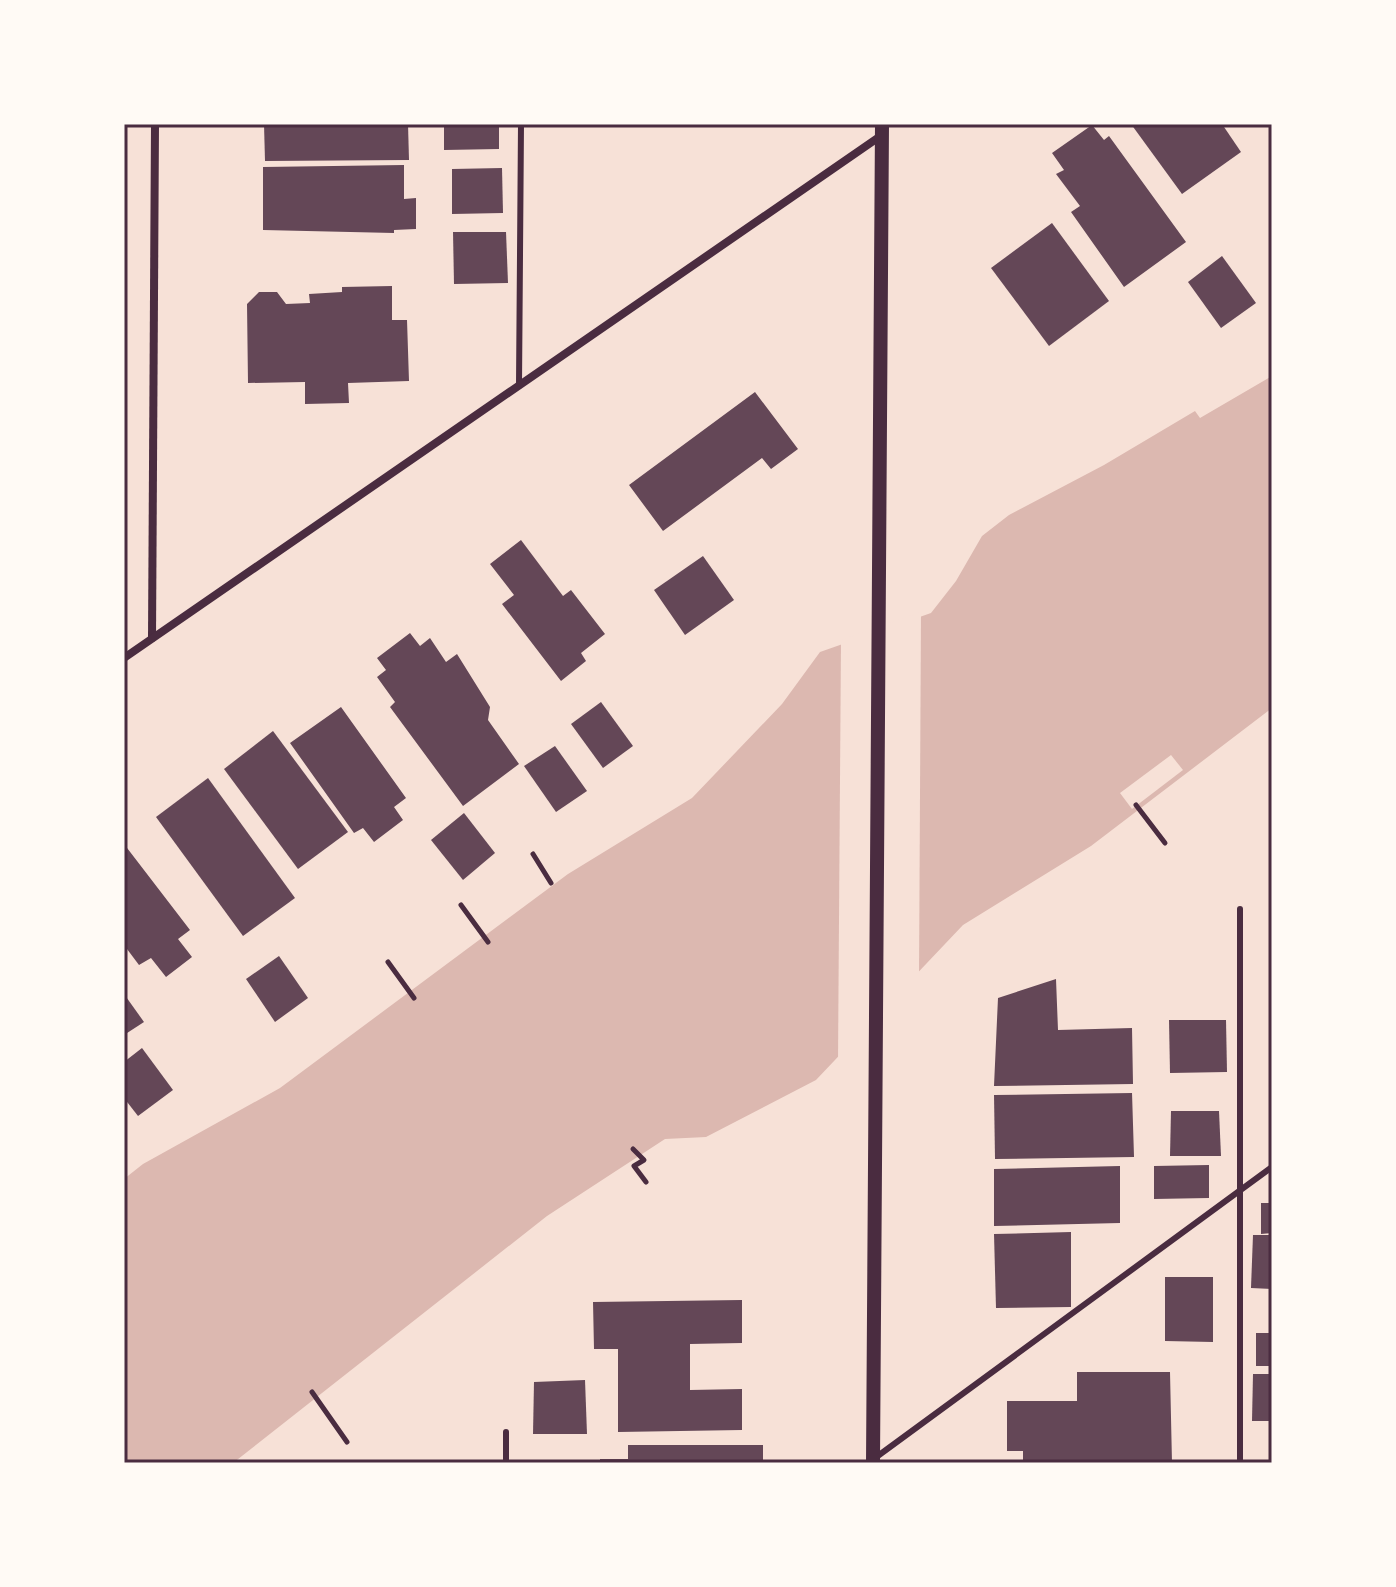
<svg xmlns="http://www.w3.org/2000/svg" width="1396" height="1587" font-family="'IBM Plex Serif',serif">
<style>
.water{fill:#dcb8b0;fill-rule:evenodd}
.pier{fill:#f7e1d7}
.building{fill:#644757}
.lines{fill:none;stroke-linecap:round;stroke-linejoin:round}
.path{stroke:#4a2c40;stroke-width:5}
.service{stroke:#4a2c40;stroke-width:6}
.minor{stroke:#4a2c40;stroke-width:8}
.tertiary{stroke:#4a2c40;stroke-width:14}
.neatline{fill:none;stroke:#4a2c40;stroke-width:3}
</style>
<rect width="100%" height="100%" fill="#f7e1d7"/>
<path class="water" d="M1272 376V708L1091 846 963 925 816 1080 706 1137 665 1139 547 1216 233 1463H124V1179L143 1164 280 1088 568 874 692 798 782 704 820 652 931 613 956 581 982 536 1009 515 1104 465 1195 411 1200 418ZM919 908V918L839 979V968Z"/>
<g class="pier">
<polygon points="921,612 919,977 838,1062 841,640"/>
<polygon points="1171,755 1183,770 1132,809 1120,793"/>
</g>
<g class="building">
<polygon points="264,124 408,124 409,160 265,161"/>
<polygon points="444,124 499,124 499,149 444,150"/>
<polygon points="1131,124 1222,124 1241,152 1182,194"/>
<polygon points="1092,125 1104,140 1109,136 1186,242 1124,287 1071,212 1080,206 1056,174 1064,170 1052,153"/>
<polygon points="404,165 404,199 416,198 416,229 394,230 394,233 263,230 263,167"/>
<polygon points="502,168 503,213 452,214 452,169"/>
<polygon points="1052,223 1109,301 1049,346 991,268"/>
<polygon points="453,232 506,232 508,283 454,284"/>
<polygon points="1222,256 1256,303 1221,328 1188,282"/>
<polygon points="392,286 392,320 407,320 409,381 348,383 349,403 305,404 305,382 248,383 247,304 259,292 277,292 286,304 310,303 309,294 342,292 342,287"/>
<polygon points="755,392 798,449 771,469 762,458 663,531 629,485"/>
<polygon points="521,540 563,596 571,590 605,634 581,653 586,661 561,681 502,604 514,595 490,564"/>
<polygon points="703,556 734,600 685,635 654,590"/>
<polygon points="410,633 420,646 430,638 446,662 457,654 490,707 488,720 519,764 463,806 390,707 395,702 377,677 386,670 377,658"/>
<polygon points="601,702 633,746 603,768 571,724"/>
<polygon points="341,707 406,798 394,807 403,820 374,842 363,828 354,833 290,743"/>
<polygon points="273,731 348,832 298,869 224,769"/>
<polygon points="555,746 587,791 556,812 524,766"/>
<polygon points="208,778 295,898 243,936 156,817"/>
<polygon points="464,813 495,853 463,880 431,840"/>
<polygon points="124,844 190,930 178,939 192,957 166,977 151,958 139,965 124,945"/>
<polygon points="279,956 308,998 275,1022 246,979"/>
<polygon points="1056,979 1058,1030 1132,1028 1133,1084 994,1086 998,998"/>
<polygon points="124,994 144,1022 124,1035"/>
<polygon points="1169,1020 1226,1020 1227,1072 1170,1073"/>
<polygon points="142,1048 173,1090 138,1116 124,1098 124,1062"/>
<polygon points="1132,1093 1134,1157 995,1159 994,1095"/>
<polygon points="1171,1111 1219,1111 1221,1156 1170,1156"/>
<polygon points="1209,1165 1209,1198 1154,1199 1154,1166"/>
<polygon points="1120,1166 1120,1223 994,1226 994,1169"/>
<polygon points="1261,1203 1272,1203 1272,1233 1261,1234"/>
<polygon points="1071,1232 1071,1307 996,1308 994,1234"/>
<polygon points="1253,1235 1272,1235 1272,1289 1251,1288"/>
<polygon points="1165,1277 1213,1277 1213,1342 1165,1341"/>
<polygon points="742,1300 742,1343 690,1344 690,1390 742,1389 742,1430 618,1432 618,1349 594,1349 593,1302"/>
<rect x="1256" y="1333" width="16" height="33"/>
<polygon points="1077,1372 1170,1372 1172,1463 1023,1463 1023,1451 1007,1451 1007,1401 1077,1401"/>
<polygon points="1253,1374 1272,1374 1272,1421 1252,1421"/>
<polygon points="585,1380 587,1434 533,1434 534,1382"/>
<polygon points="628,1445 763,1445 763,1463 600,1463 600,1459 628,1459"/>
</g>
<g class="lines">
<g class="path">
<polyline points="1136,805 1165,843"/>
<polyline points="533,854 551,883"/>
<polyline points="461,905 488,942"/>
<polyline points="388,962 414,998"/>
<polyline points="633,1149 644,1160 634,1166 646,1182"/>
<polyline points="312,1392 347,1442"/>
</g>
<g class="service">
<polyline points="519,386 521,124"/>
<polyline points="875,1458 1272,1167"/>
<polyline points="506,1463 506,1432"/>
<polyline points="1240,1463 1240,909"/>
</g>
<g class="minor">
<polyline points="152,638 155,124"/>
<polyline points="124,658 882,135"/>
</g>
<polyline class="tertiary" points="873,1463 882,124"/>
</g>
<rect width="1396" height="1587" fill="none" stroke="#fffaf5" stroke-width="252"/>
<rect x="126" y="126" width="1144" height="1335" class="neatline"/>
</svg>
